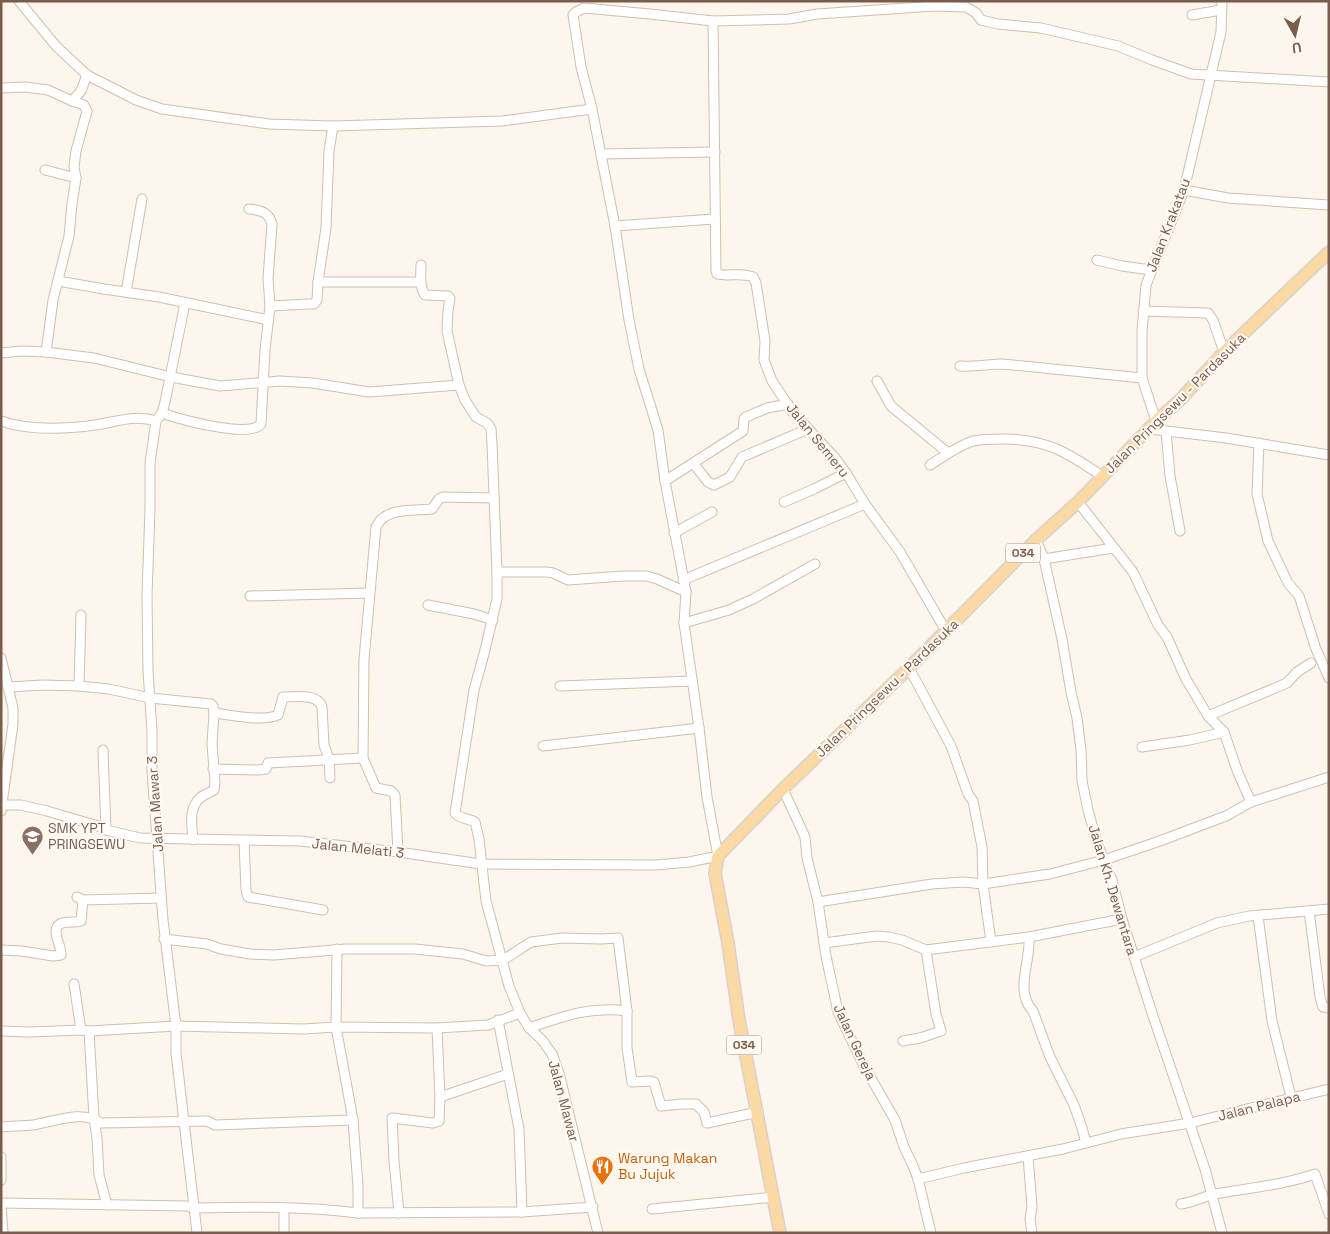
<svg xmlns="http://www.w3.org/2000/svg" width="1330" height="1234" font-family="'Space Grotesk',sans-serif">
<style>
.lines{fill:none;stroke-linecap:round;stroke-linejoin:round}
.minor-casing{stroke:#d1beb0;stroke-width:11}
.major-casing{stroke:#dad1cd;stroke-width:14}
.minor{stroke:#fff;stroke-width:9}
.major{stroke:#fbd9a5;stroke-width:11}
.labels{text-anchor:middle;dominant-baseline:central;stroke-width:4;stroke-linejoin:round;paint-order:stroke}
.shield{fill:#fffaf3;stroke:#a28b7f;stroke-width:1}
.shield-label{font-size:12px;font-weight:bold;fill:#7a5c4d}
.street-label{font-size:14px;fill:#7a5c4d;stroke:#fffaf3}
.education-label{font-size:14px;fill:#785e54;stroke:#fffaf3;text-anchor:start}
.food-label{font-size:14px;fill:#c56008;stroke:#fffaf3;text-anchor:start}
</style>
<rect width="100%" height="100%" fill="#fdf6ec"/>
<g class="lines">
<defs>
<g id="minor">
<polyline points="19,1 56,46 87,75 136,100 162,109 269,124 333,126 502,121 592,109"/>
<polyline points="1192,15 1221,10"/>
<path d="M713 21 716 271 717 274C729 277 741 272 753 277L756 283 765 341 764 360 772 381 792 411 836 459 846 473 865 504 900 552 946 631"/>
<polyline points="1,88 26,87 48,90 72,101"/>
<polyline points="601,154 715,152"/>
<polyline points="45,170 76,178"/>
<polyline points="1184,190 1228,198 1329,205"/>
<polyline points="615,226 714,219"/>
<polyline points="1097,260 1122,266 1151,270"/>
<path d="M421 265C421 275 419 286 425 295L448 296 450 298 448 311 447 331 459 385 465 400 476 417 487 423 491 429 492 444 497 572V599L484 654 474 690 455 813C460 819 468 818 475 822L479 839 486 901 509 986 520 1013 529 1028 542 1040 552 1054 559 1073 598 1233"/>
<polyline points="58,281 104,289 159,297 269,320"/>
<polyline points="318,282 420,282"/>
<polyline points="126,292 142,199"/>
<polyline points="185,303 165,402 162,413 156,421 150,463 150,509 147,596 148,671 152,731 152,771 163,920 176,1026 176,1053 197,1233"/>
<polyline points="270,306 309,304 314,304 317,300 318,282 326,228 329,151 333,126"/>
<polyline points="1143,311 1208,313 1213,320 1224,352"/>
<polyline points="46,352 53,300 69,236 72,204 76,178 74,167 76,151 87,111 84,105 72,101 81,91 87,75"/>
<polyline points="1,353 21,351 46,352 94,358 171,377 220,386 280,381 313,383 369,392 459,385"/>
<path d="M960 366C975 367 988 364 1003 364L1142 378"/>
<polyline points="877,381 891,406 948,453"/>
<path d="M162 413C179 419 250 439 261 424L265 350 270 306 268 278 272 224C269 212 260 210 249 209"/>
<path d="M1 421C30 431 66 429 95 425 116 422 135 414 156 421"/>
<polyline points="1156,421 1142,378 1142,331 1146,285 1184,190 1221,32 1222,1"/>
<polyline points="1150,429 1226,438 1329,455"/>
<polyline points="1166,431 1170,476 1180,531"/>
<polyline points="1259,443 1257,494 1268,541 1288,583 1299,596 1316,649 1329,678"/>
<polyline points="693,463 708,482 714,485 730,477 742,457 808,429"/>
<path d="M930 465C943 457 957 446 973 441 983 439 994 439 1004 439 1047 439 1068 453 1102 476"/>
<polyline points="665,481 743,431 744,419 746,417 767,408 788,404"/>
<polyline points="784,502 814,489 846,473"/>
<polyline points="1078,502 1133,572 1158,625 1167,637 1186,679 1208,716 1224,732 1238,773 1251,802"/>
<polyline points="674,533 712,512"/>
<polyline points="1036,540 1044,559 1062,639 1071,692 1077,718 1081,750 1082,781 1088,810 1097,843 1112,880 1122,919 1153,1016 1205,1169 1222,1233"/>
<polyline points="1044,559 1113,548"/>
<polyline points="497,572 546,572 553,573 568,580 623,576 647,576 657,579 686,592"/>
<polyline points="683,580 865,504"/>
<polyline points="250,596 369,593"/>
<polyline points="428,605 474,614 493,620"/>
<polyline points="684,623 729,610 753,599 815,564"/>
<polyline points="1,658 13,708 13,724 1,811"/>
<polyline points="909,668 951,746 968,794 973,801 982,847 983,884 991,942"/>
<polyline points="79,686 81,615"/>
<polyline points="560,686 692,681"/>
<path d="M9 687 43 685 79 686 109 689 150 698 211 704 213 706 214 713 212 744 215 782 214 790C210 793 204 794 200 798 188 809 192 825 193 840"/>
<path d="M214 713C231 715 262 722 278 715L283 697C295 697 318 693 322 707L324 745 329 759 330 778"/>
<polyline points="1208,716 1287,683 1297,672 1311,663"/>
<polyline points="543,746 699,728"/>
<polyline points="1142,747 1190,740 1224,732"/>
<polyline points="103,750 106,830"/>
<polyline points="213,769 259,770 266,769 268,763 363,758"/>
<polyline points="783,789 805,837 807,858 818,902 826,956 838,1012 864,1066 895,1120 904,1147 913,1166 918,1179 931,1233"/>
<polyline points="2,805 21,805 47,811 98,826 106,830 140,838 300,841 398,852 481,864 655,865 689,862 718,856 707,797 699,728 684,623 686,592 665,481 658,430 639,369 629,320 615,226 592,109 581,67 573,15 576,12 584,8 650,14 713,21 789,19 817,14 935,6 966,7 976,13 981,20 998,24 1041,28 1118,46 1152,60 1191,74 1329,82"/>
<polyline points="244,841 246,890 248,897 323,910"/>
<path d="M398 852 395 795 391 791 376 788 363 758 364 659 376 527C385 507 413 511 432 509L439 499 443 497 494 498"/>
<polyline points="77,897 83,900 161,898"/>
<polyline points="818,902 932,884 963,882 983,884 1050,874 1104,860 1157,842 1226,816 1251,802 1329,777"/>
<polyline points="1309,911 1320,997 1323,1007 1329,1008"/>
<polyline points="1258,916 1272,1021 1291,1097"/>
<path d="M1029 937C1031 961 1014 992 1033 1011L1050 1057 1074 1105 1082 1128 1086 1143"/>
<polyline points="164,939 207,944 221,949 250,954 274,955 346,949 415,949 463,954 486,961 503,960 531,942 562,938 601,939 618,938 627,1011 627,1048 632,1082 650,1081 654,1082 661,1106 681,1104 696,1104 704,1112 707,1123 758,1112"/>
<polyline points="824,943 877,936 889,937 902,940 926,950 1029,937 1122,919"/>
<polyline points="337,949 336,1027 353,1120 358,1186 358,1213"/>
<path d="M1 950 21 951 53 956 61 955C62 946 50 930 60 924 66 921 75 923 81 921L83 900"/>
<polyline points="1134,957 1217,923 1249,916 1329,909"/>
<polyline points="74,984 81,1030"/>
<polyline points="498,1020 519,1129 522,1212"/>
<path d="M529 1028C564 1016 590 1006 627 1011"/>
<polyline points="1,1031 30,1032 81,1030 89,1031 176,1026 303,1029 336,1027 437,1028 488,1025 520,1013"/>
<polyline points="89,1031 94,1118 97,1138 99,1175 107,1205"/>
<polyline points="903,1041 920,1038 941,1031 936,1014 926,950"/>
<polyline points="440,1097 508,1074"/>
<path d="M1 1127C12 1126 22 1126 33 1125 54 1122 81 1109 101 1123L207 1121 215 1125 353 1120"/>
<polyline points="1028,1156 1032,1207 1030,1219 1032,1233"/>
<polyline points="1,1157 1,1180"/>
<polyline points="918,1179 964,1168 1063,1149 1121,1134 1190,1123 1329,1089"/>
<path d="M1 1203 187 1206 195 1208C249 1207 304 1206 358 1213L522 1212 593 1207"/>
<path d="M1181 1204C1193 1202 1203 1197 1215 1194 1249 1188 1283 1185 1315 1174L1329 1214"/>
<polyline points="1,1205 3,1233"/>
<polyline points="284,1208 284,1233"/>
<polyline points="652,1209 774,1197"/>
<polyline points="399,1213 394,1161 392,1118 433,1123 439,1121 440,1097 437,1028"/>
</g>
<polyline id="major" points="780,1233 739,1020 728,943 715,873 718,856 783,789 909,668 1036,540 1078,502 1156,421 1180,400 1224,352 1329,252"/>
</defs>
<use href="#minor" class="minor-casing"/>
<use href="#major" class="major-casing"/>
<use href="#minor" class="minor"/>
<use href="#major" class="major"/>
</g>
<defs>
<symbol id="university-pin" viewBox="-11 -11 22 30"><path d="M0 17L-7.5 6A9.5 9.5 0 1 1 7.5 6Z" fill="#8d6e63" stroke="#fffaf3"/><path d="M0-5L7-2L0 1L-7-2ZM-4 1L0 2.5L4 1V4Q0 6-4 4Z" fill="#fff"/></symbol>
<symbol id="restaurant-pin" viewBox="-11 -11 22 30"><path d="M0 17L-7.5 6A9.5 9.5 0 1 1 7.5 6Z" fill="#e8710a" stroke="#fffaf3"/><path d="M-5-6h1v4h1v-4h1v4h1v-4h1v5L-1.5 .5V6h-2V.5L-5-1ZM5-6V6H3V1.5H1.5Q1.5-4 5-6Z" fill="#fff"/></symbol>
</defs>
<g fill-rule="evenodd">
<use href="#university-pin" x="20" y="824" width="25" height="34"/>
<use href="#restaurant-pin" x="590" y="1154" width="25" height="34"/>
</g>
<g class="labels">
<g class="shield">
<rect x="1005.5" y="543.5" width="35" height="19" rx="4"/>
<rect x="726.5" y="1035.5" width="35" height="19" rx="4"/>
</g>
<g class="shield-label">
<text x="1023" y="553">034</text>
<text x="744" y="1045">034</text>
</g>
<g class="street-label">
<text transform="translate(1168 225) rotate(-69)">Jalan Krakatau</text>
<text transform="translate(1175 403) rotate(-45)">Jalan Pringsewu - Pardasuka</text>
<text transform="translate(818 440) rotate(51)">Jalan Semeru</text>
<text transform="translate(887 688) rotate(-44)">Jalan Pringsewu - Pardasuka</text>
<text transform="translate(155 804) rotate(-94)">Jalan Mawar 3</text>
<text transform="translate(358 848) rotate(6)">Jalan Melati 3</text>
<text transform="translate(1113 890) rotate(73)">Jalan Kh. Dewantara</text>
<text transform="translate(855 1042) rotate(65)">Jalan Gereja</text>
<text transform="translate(564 1101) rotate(75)">Jalan Mawar</text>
<text transform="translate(1259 1106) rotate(-14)">Jalan Palapa</text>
</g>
<g class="education-label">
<text x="48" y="828">SMK YPT<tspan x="48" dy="16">PRINGSEWU</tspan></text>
</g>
<g class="food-label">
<text x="618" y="1158">Warung Makan<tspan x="618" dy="16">Bu Jujuk</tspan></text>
</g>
</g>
<rect width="1330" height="1234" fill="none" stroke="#7a5c4d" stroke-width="5"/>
<g transform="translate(1295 35) rotate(172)" stroke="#fffaf3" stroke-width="4" paint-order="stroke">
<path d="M0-4L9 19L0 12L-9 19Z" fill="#7a5c4d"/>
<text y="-8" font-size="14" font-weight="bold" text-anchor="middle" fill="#7a5c4d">U</text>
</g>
</svg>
